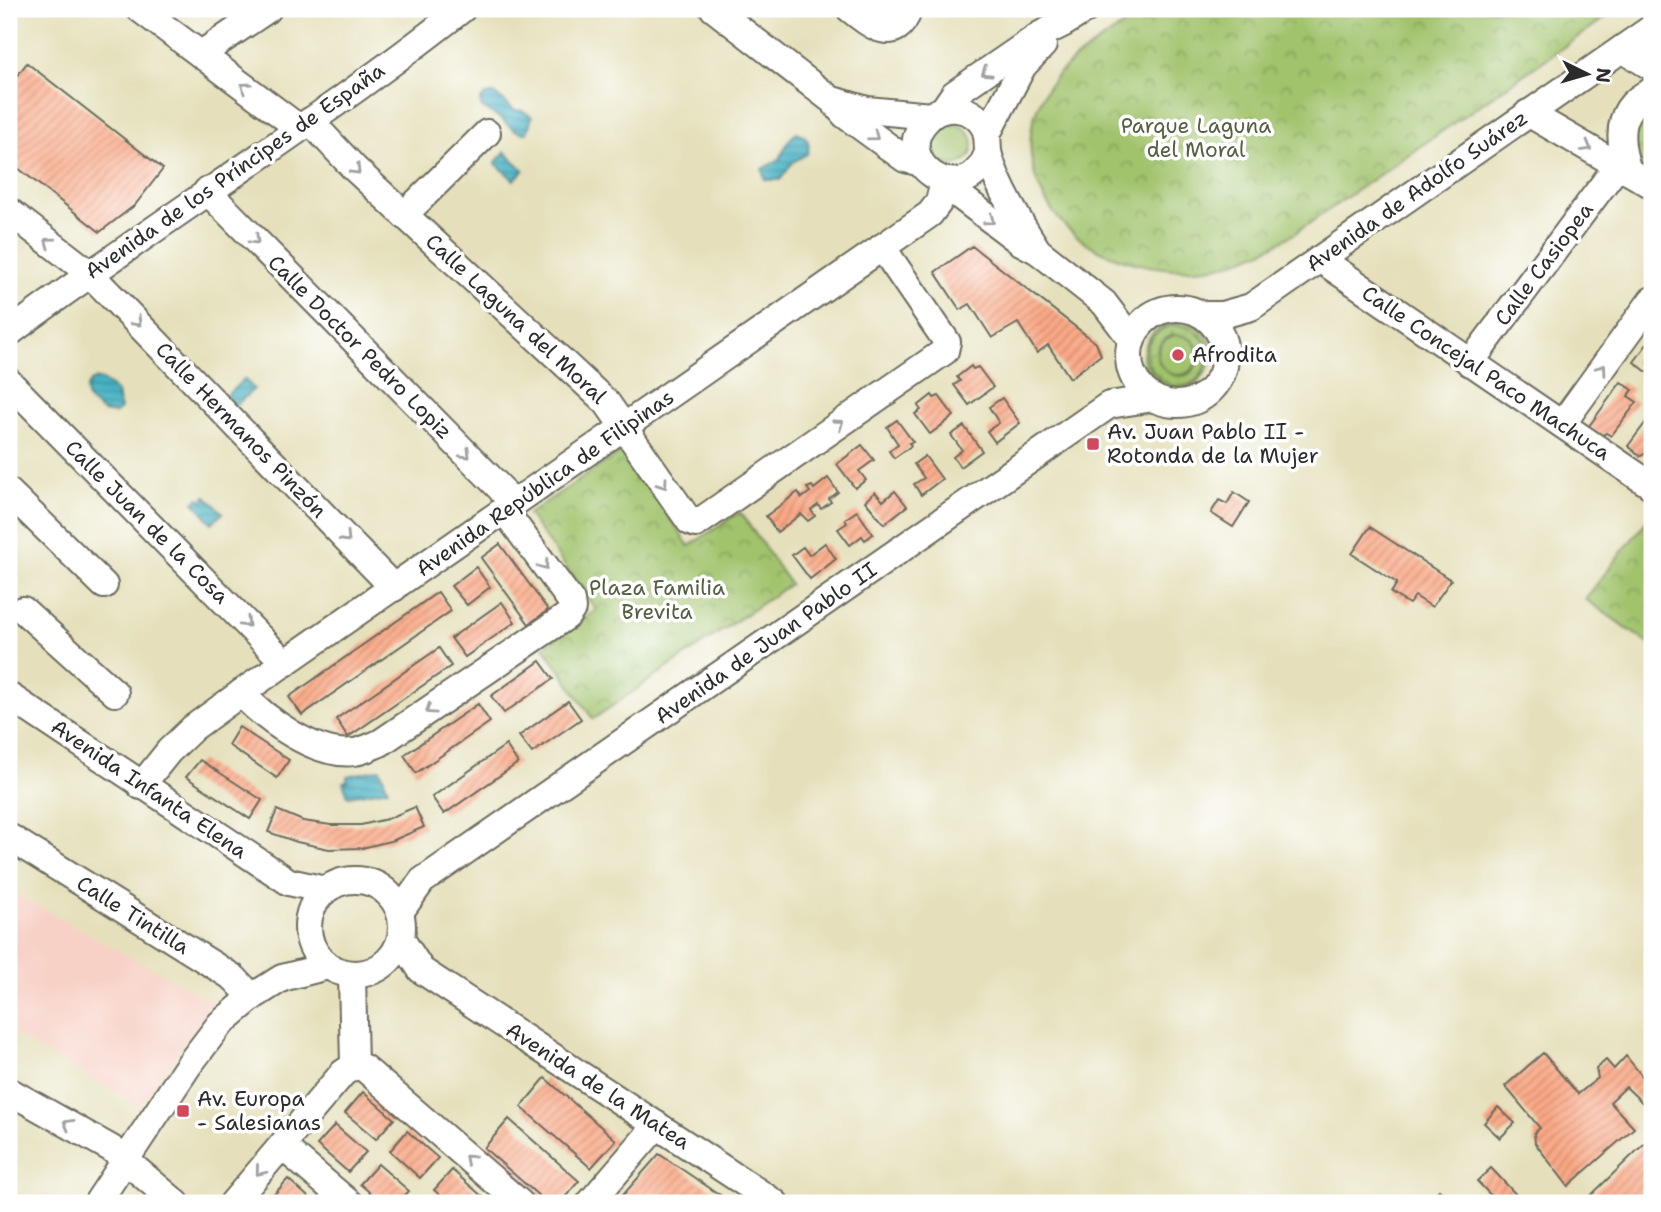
<svg xmlns="http://www.w3.org/2000/svg" width="1661" height="1212" font-family="'Shantell Sans',sans-serif">
<style>
.built{fill:#f7d1c6}
.grass{fill:#a1c36c;stroke:#66774c;stroke-width:2;fill-rule:evenodd}
.park{fill:url(#park-crowns);stroke:#66774c;stroke-width:2}
.garden{fill:url(#garden-dots);stroke:#66774c;stroke-width:2;fill-rule:evenodd}
.water{fill:url(#water-rules);stroke:#386e76;stroke-width:2}
.building{fill:url(#building-hatch)}
.lines{fill:none;stroke-linecap:round;stroke-linejoin:round}
.minor-casing{stroke:#6c6a5d;stroke-width:30}
.minor{stroke:#fff;stroke-width:26}
.oneway{stroke:#a0a0a0}
.poi-dot{fill:#d1495b;stroke:#fff;stroke-width:2.5}
.labels{text-anchor:middle;dominant-baseline:central;stroke-width:7;stroke-linejoin:round;paint-order:stroke}
.park-label{font-size:21px;fill:#546042;stroke:#fff}
.street-label{font-size:21px;fill:#2b2b2b;stroke:#fff}
.poi-label{font-size:21px;fill:#2b2b2b;stroke:#fff;text-anchor:start}
</style>
<defs>
<pattern id="park-crowns" width="20" height="18" patternUnits="userSpaceOnUse" patternTransform="scale(1.75)"><rect width="20" height="18" fill="#a1c36c"/><path d="M2 6a3 3 0 1 1 6 0M12 15a3 3 0 1 1 6 0" fill="none" stroke="#839f59"/></pattern>
<pattern id="garden-dots" width="8" height="8" patternUnits="userSpaceOnUse" patternTransform="scale(1.75)"><rect width="8" height="8" fill="#a1c36c"/><path d="M2 2h.1M6 6h.1" fill="none" stroke="#839f59" stroke-width="1.8" stroke-linecap="round"/></pattern>
<pattern id="water-rules" width="6" height="5" patternUnits="userSpaceOnUse" patternTransform="scale(1.75)"><rect width="6" height="5" fill="#45b1c2"/><path d="M0 2.5h6" fill="none" stroke="#3a909e"/></pattern>
<pattern id="building-hatch" width="6" height="6" patternUnits="userSpaceOnUse" patternTransform="scale(1.75)"><rect width="6" height="6" fill="#fba986"/><path d="M-1 1l2-2M0 6l6-6M5 7l2-2" fill="none" stroke="#cb8a6e"/></pattern>
</defs>
<rect width="100%" height="100%" fill="#fff"/>
<filter id="ink" filterUnits="userSpaceOnUse"><feTurbulence type="fractalNoise" baseFrequency=".0143" numOctaves="2"/><feDisplacementMap in="SourceGraphic" scale="14" xChannelSelector="R" yChannelSelector="G"/><feConvolveMatrix kernelMatrix="1 2 1 2 8 2 1 2 1" color-interpolation-filters="sRGB"/></filter>
<filter id="wash" filterUnits="userSpaceOnUse"><feTurbulence type="fractalNoise" baseFrequency=".00686" numOctaves="4" result="noise"/><feDisplacementMap in="SourceGraphic" scale="28" xChannelSelector="R" yChannelSelector="G"/><feGaussianBlur stdDeviation="1.57" result="paint"/><feColorMatrix in="noise" values="0 0 0 0 0 0 0 0 0 0 0 0 0 0 0 0 0 1.4 0 .05"/><feComposite in="paint" operator="in"/></filter>
<g filter="url(#wash)">
<rect width="100%" height="100%" fill="#e5e0bb"/>
<polygon class="built" points="9,890 213,1002 140,1106 9,1032"/>
<g class="grass">
<circle cx="953" cy="145" r="20"/>
<path d="M1177 321C1252 331 1188 428 1150 376 1133 351 1151 325 1177 321ZM1162 328 1201 335C1211 352 1209 366 1196 380L1152 372Z"/>
<circle cx="1178" cy="355" r="20"/>
</g>
<g class="park">
<path d="M1149 9H1618L1294 234C1263 252 1231 268 1194 269 1155 271 1105 260 1074 234 1027 195 1014 127 1055 78 1076 53 1121 28 1149 9Z"/>
<path d="M1652 103V173C1630 160 1634 140 1635 119Z"/>
<polygon points="623,451 689,546 740,512 790,584 593,719 544,647 596,610 528,514"/>
<polygon points="1652,514 1652,646 1585,599"/>
</g>
<path class="garden" d="M1172 325C1195 325 1216 343 1205 367 1183 421 1107 348 1172 325ZM1173 335C1189 334 1204 346 1197 363 1183 398 1131 353 1173 335Z"/>
<g class="water">
<path d="M495 94 514 110 523 111 532 117 527 133C514 133 512 127 502 120 496 115 489 112 482 108L480 101 485 95Z"/>
<path d="M797 132C808 136 811 144 807 154L793 162 780 180H765L762 169 780 159 788 141Z"/>
<polygon points="505,152 524,170 514,180 495,163"/>
<path d="M95 379 102 380 117 392 120 409 115 414 103 412 88 400C85 390 85 385 95 379Z"/>
<polygon points="244,379 254,389 235,406 226,396"/>
<polygon points="206,496 223,513 212,523 194,502 199,498 203,501"/>
<polygon points="380,769 388,789 348,796 343,782 347,781 347,776"/>
</g>
<g id="blocks">
<g class="building">
<polygon points="27,63 163,169 135,205 100,232 9,161 9,86"/>
<polygon points="972,246 1096,343 1101,355 1070,378 1048,345 1037,353 1018,323 992,338 970,304 960,310 935,272"/>
<polygon points="1652,337 1652,368 1647,372 1634,362"/>
<polygon points="971,366 973,369 978,367 993,387 969,405 954,385 960,381 957,377"/>
<polygon points="1621,382 1633,390 1628,396 1637,402 1611,436 1606,433 1601,436 1589,426"/>
<polygon points="932,395 934,398 939,396 954,416 930,434 915,414 921,410 918,406"/>
<polygon points="1002,398 1020,423 995,442 987,431 999,423 989,407"/>
<polygon points="1652,414 1652,454 1651,456 1646,453 1641,456 1628,446"/>
<polygon points="897,420 913,442 909,443 911,446 894,458 889,451 898,444 887,427"/>
<polygon points="964,426 982,451 960,467 953,457 962,450 951,435"/>
<polygon points="862,445 874,460 859,471 866,480 855,488 837,464"/>
<polygon points="925,456 942,479 921,495 914,484 924,478 914,464"/>
<polygon points="828,478 838,492 829,499 831,502 821,509 818,505 811,510 815,516 808,521 801,514 777,532 766,516 798,492 802,498 810,492 807,488 812,486 814,489"/>
<polygon points="895,491 907,506 884,524 865,501 875,492 883,501"/>
<polygon points="1234,492 1249,502 1233,527 1211,513 1219,500 1227,504"/>
<polygon points="857,511 873,534 865,540 862,536 850,545 838,529 847,523 845,519"/>
<polygon points="1370,527 1451,580 1432,607 1415,596 1409,604 1391,593 1397,583 1352,554"/>
<polygon points="825,543 836,559 810,579 792,555 803,547 809,555"/>
<polygon points="500,544 548,610 529,624 481,558"/>
<polygon points="476,567 490,587 467,605 451,586"/>
<polygon points="438,592 451,611 302,715 289,697"/>
<polygon points="502,602 515,622 465,657 451,638"/>
<polygon points="439,648 451,666 348,737 336,719"/>
<polygon points="540,661 553,679 504,713 491,696"/>
<polygon points="568,701 581,719 532,753 519,736"/>
<polygon points="478,704 490,722 416,773 404,755"/>
<polygon points="239,727 289,760 277,778 228,745"/>
<polygon points="506,745 518,763 444,814 432,797"/>
<polygon points="200,760 262,800 250,819 186,777"/>
<polygon points="415,807 424,827 394,840 362,848 329,849 297,842 268,832 277,810 303,821 331,825 361,825 387,819"/>
<polygon points="1543,1053 1578,1094 1598,1078 1596,1069 1606,1060 1614,1069 1626,1056 1650,1086 1652,1084 1652,1112 1626,1087 1610,1102 1634,1128 1568,1186 1535,1143 1534,1133 1540,1128 1505,1086"/>
<polygon points="545,1078 616,1140 591,1168 521,1107"/>
<polygon points="363,1092 394,1119 376,1139 345,1113"/>
<polygon points="1498,1107 1515,1123 1500,1138 1484,1123"/>
<polygon points="509,1119 579,1181 560,1203 547,1203 484,1148"/>
<polygon points="335,1125 366,1152 348,1172 317,1145"/>
<polygon points="407,1131 438,1158 420,1178 390,1151"/>
<polygon points="1652,1136 1652,1203 1583,1203"/>
<polygon points="659,1154 732,1203 616,1203"/>
<polygon points="378,1164 409,1191 398,1203 382,1203 360,1184"/>
<polygon points="1491,1168 1524,1203 1498,1203 1477,1181"/>
<polygon points="452,1170 483,1197 477,1203 449,1203 434,1190"/>
<polygon points="288,1179 315,1203 275,1203 270,1199"/>
<polygon points="1439,1190 1450,1200 1447,1203 1417,1203 1423,1198 1427,1202"/>
</g>
</g>
</g>
<g filter="url(#ink)">
<use href="#blocks" fill-opacity="0" stroke="#6c6a5d" stroke-width="2"/>
<g class="lines">
<defs>
<g id="minor">
<polyline points="140,9 299,128"/>
<polyline points="714,9 833,101 845,115 905,159 921,163"/>
<path d="M850 9C870 25 896 47 909 9"/>
<polyline points="1622,49 1652,67"/>
<polyline points="201,54 268,9"/>
<polyline points="836,101 867,110 931,116"/>
<polyline points="943,110 954,94 1040,35 1064,23 1086,9"/>
<polyline points="1528,113 1652,185"/>
<polyline points="310,121 354,168 607,403 690,522 696,524 945,351 947,342 882,247"/>
<polyline points="987,134 1023,66 1043,45"/>
<path d="M988 153C964 216 887 160 927 120 936 110 949 107 962 110 970 112 978 117 983 125 990 135 986 145 989 156 998 188 1020 223 1038 251"/>
<path d="M1628 171C1617 138 1616 107 1652 91"/>
<polyline points="948,181 961,197 1019,241 1038,251 1104,303 1132,340"/>
<polyline points="207,191 501,489 511,504"/>
<polyline points="9,211 89,273 394,588"/>
<polyline points="404,215 487,133"/>
<polyline points="1320,259 1652,486"/>
<circle cx="1177" cy="356" r="48"/>
<polyline points="1204,315 1222,315 1251,307 1652,28"/>
<path d="M9 333C157 222 317 124 462 9"/>
<polyline points="1470,363 1618,165"/>
<polyline points="9,382 285,663"/>
<polyline points="1562,424 1652,300"/>
<polyline points="9,492 104,585"/>
<polyline points="23,610 115,693"/>
<path d="M241 693C265 719 316 757 354 752 363 751 372 746 380 743L567 616 572 609 571 601 504 510"/>
<polyline points="9,696 289,882 325,890"/>
<polyline points="141,786 169,751 193,728 241,693 930,214 939,202 944,181"/>
<polyline points="9,837 234,978 252,997"/>
<circle cx="355" cy="927" r="47"/>
<polyline points="400,912 422,881 1109,405 1154,398"/>
<polyline points="401,939 421,970 775,1203"/>
<polyline points="352,975 354,1066"/>
<polyline points="354,1066 364,1068 520,1203"/>
<polyline points="9,1091 112,1149 176,1203"/>
<polyline points="282,1146 349,1203"/>
<polyline points="97,1203 188,1066 220,1024 252,997 282,978 328,966"/>
<polyline points="233,1203 343,1073 354,1066"/>
<polyline points="590,1203 657,1125"/>
</g>
</defs>
<use href="#minor" class="minor-casing"/>
<use href="#minor" class="minor"/>
</g>
<defs><path id="oneway-chevron" d="M-2-3.5L2.5 0L-2 3.5" fill="none" stroke-width="1.6" stroke-linecap="round" stroke-linejoin="round" transform="scale(1.75)"/></defs>
<g class="oneway">
<use href="#oneway-chevron" transform="translate(986 72) rotate(146)"/>
<use href="#oneway-chevron" transform="translate(245 87) rotate(-143)"/>
<use href="#oneway-chevron" transform="translate(874 136) rotate(37)"/>
<use href="#oneway-chevron" transform="translate(1587 147) rotate(30)"/>
<use href="#oneway-chevron" transform="translate(356 170) rotate(45)"/>
<use href="#oneway-chevron" transform="translate(990 220) rotate(37)"/>
<use href="#oneway-chevron" transform="translate(255 240) rotate(45)"/>
<use href="#oneway-chevron" transform="translate(49 242) rotate(-143)"/>
<use href="#oneway-chevron" transform="translate(137 322) rotate(46)"/>
<use href="#oneway-chevron" transform="translate(1602 369) rotate(-54)"/>
<use href="#oneway-chevron" transform="translate(839 424) rotate(-35)"/>
<use href="#oneway-chevron" transform="translate(466 454) rotate(45)"/>
<use href="#oneway-chevron" transform="translate(663 484) rotate(55)"/>
<use href="#oneway-chevron" transform="translate(346 538) rotate(46)"/>
<use href="#oneway-chevron" transform="translate(544 565) rotate(53)"/>
<use href="#oneway-chevron" transform="translate(246 623) rotate(45)"/>
<use href="#oneway-chevron" transform="translate(430 710) rotate(146)"/>
<use href="#oneway-chevron" transform="translate(68 1124) rotate(-151)"/>
<use href="#oneway-chevron" transform="translate(469 1159) rotate(-139)"/>
<use href="#oneway-chevron" transform="translate(260 1171) rotate(130)"/>
</g>
</g>
<g class="poi-dot">
<circle cx="1178" cy="355" r="7"/>
<rect x="1086" y="437" width="14" height="14" rx="3.5"/>
<rect x="176" y="1104" width="14" height="14" rx="3.5"/>
</g>
<g class="labels">
<g class="park-label">
<text x="1196" y="126">Parque Laguna<tspan x="1196" dy="24">del Moral</tspan></text>
<text x="657" y="588">Plaza Familia<tspan x="657" dy="24">Brevita</tspan></text>
</g>
<g class="street-label">
<text transform="translate(235 171) rotate(-35)">Avenida de los Príncipes de España</text>
<text transform="translate(1417 191) rotate(-35)">Avenida de Adolfo Suárez</text>
<text transform="translate(1544 264) rotate(-53)">Calle Casiopea</text>
<text transform="translate(516 319) rotate(43)">Calle Laguna del Moral</text>
<text transform="translate(360 347) rotate(45)">Calle Doctor Pedro Lopiz</text>
<text transform="translate(1486 373) rotate(34)">Calle Concejal Paco Machuca</text>
<text transform="translate(241 430) rotate(46)">Calle Hermanos Pinzón</text>
<text transform="translate(545 483) rotate(-35)">Avenida República de Filipinas</text>
<text transform="translate(147 522) rotate(45)">Calle Juan de la Cosa</text>
<text transform="translate(766 643) rotate(-35)">Avenida de Juan Pablo II</text>
<text transform="translate(149 789) rotate(34)">Avenida Infanta Elena</text>
<text transform="translate(133 915) rotate(32)">Calle Tintilla</text>
<text transform="translate(598 1086) rotate(33)">Avenida de la Matea</text>
</g>
<g class="poi-label">
<text x="1192" y="355">Afrodita</text>
<text x="1107" y="432">Av. Juan Pablo II -<tspan x="1107" dy="24">Rotonda de la Mujer</tspan></text>
<text x="197" y="1099">Av. Europa<tspan x="197" dy="24">- Salesianas</tspan></text>
</g>
</g>
<rect width="1661" height="1212" fill="none" stroke="#fff" stroke-width="35"/>
<g transform="translate(1587 74) rotate(95)" stroke="#ffffff" stroke-width="5" paint-order="stroke">
<path d="M0-5L12 26L0 18L-12 26Z" fill="#2b2b2b"/>
<text y="-10" font-size="19" font-weight="bold" text-anchor="middle" fill="#2b2b2b">N</text>
</g>
</svg>
